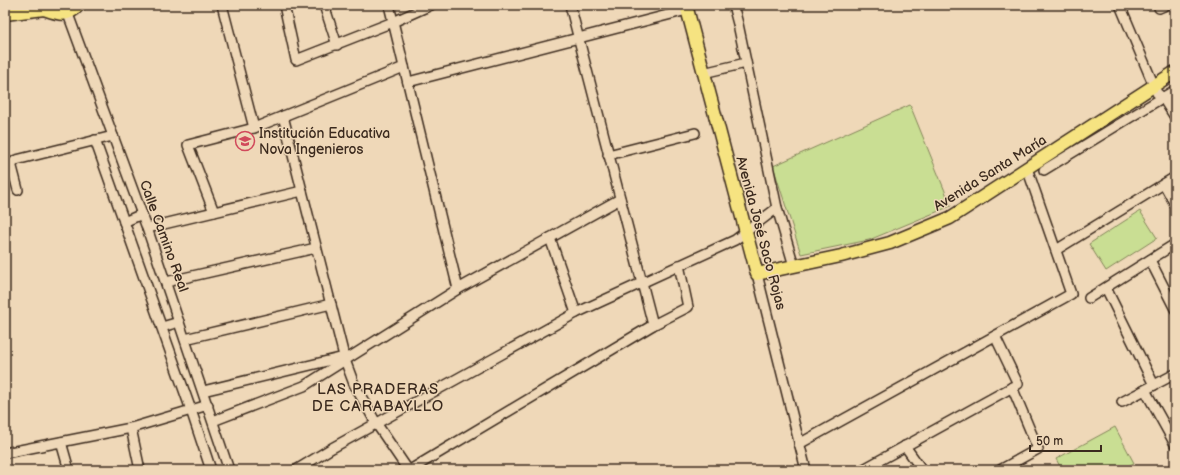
<svg xmlns="http://www.w3.org/2000/svg" width="1180" height="475" font-family="'Balsamiq Sans',sans-serif">
<style>
.green{fill:#c9de93;stroke:#828458}
.lines{fill:none;stroke-linecap:round;stroke-linejoin:round}
.minor-casing{stroke:#3b2a1e;stroke-width:12}
.major-casing{stroke:#3b2a1e;stroke-width:15}
.minor{stroke:#efd8b8;stroke-width:9}
.major{stroke:#f6e381;stroke-width:12}
.labels{text-anchor:middle;dominant-baseline:central;stroke-width:3;stroke-linejoin:round;paint-order:stroke}
.poi-label{font-size:14px;fill:#3b2a1e;stroke:#efd8b8;text-anchor:start}
.street-label{font-size:14px;fill:#3b2a1e;stroke:#efd8b8}
.neighbourhood-label{font-size:15px;letter-spacing:1px;fill:#3b2a1e;stroke:#efd8b8}
</style>
<rect width="100%" height="100%" fill="#efd8b8"/>
<filter id="ink" filterUnits="userSpaceOnUse"><feTurbulence type="fractalNoise" baseFrequency=".025" numOctaves="2"/><feDisplacementMap in="SourceGraphic" scale="8" xChannelSelector="R" yChannelSelector="G"/><feConvolveMatrix kernelMatrix="1 2 1 2 8 2 1 2 1" color-interpolation-filters="sRGB"/></filter>
<g filter="url(#ink)">
<g class="green">
<polygon points="910,105 951,206 869,240 801,254 773,166"/>
<polygon points="1140,211 1157,238 1106,271 1089,244"/>
<polygon points="1115,427 1134,463 1120,470 1062,470 1056,459"/>
</g>
<g class="lines">
<defs>
<g id="minor">
<polyline points="222,5 254,128"/>
<polyline points="284,5 296,60 393,22 431,5"/>
<polyline points="324,5 337,45"/>
<polyline points="389,5 458,289"/>
<polyline points="570,5 653,325"/>
<polyline points="733,5 738,24 777,208 794,266"/>
<polyline points="1120,5 1157,93 1163,98 1175,117"/>
<polyline points="1159,8 1166,5"/>
<polyline points="68,14 147,228 229,470"/>
<polyline points="703,73 746,63"/>
<polyline points="408,82 687,10"/>
<polyline points="283,116 345,360 354,384 376,423 408,470"/>
<polyline points="95,140 191,410 211,470"/>
<polyline points="608,155 695,133"/>
<polyline points="1044,170 1175,90"/>
<polyline points="1164,184 1175,204"/>
<polyline points="18,190 12,167 12,164 16,160 113,136"/>
<polyline points="214,212 188,145 254,128 404,67"/>
<polyline points="124,222 142,214"/>
<polyline points="147,228 302,191"/>
<polyline points="550,238 576,313"/>
<polyline points="1056,250 1175,177"/>
<polyline points="1150,260 1175,309"/>
<polyline points="757,274 806,470"/>
<polyline points="166,282 316,248"/>
<polyline points="1106,288 1154,385"/>
<polyline points="1089,298 1175,244"/>
<polyline points="162,327 179,322"/>
<polyline points="185,339 331,304"/>
<polyline points="1145,390 1175,444"/>
<polyline points="203,391 344,357"/>
<polyline points="1122,402 1175,374"/>
<polyline points="213,421 304,386 458,289 620,199"/>
<polyline points="131,428 140,470"/>
<polyline points="61,442 69,470"/>
<polyline points="799,444 1071,294 1027,168"/>
<polyline points="905,446 922,470"/>
<polyline points="5,453 131,428 208,405"/>
<polyline points="296,470 332,448 576,313 735,240 777,208"/>
<polyline points="410,470 653,325 688,307 679,265"/>
<polyline points="862,470 1018,384 995,336"/>
<polyline points="1000,470 1038,449 1012,387"/>
</g>
<g id="major">
<polyline points="686,5 757,274 841,256 890,243 950,218 1175,72"/>
<path d="M44 9C58 14 67 18 79 5"/>
<polyline points="5,14 44,9 51,5"/>
</g>
</defs>
<use href="#minor" class="minor-casing"/>
<use href="#major" class="major-casing"/>
<use href="#minor" class="minor"/>
<use href="#major" class="major"/>
</g>
</g>
<defs>
<symbol id="school-ring" viewBox="-11 -11 22 22"><circle r="9.5" fill="#efd8b8" stroke="#d1495b" stroke-width="1.5"/><path d="M0-5L7-2L0 1L-7-2ZM-4 1L0 2.5L4 1V4Q0 6-4 4Z" fill="#d1495b"/></symbol>
</defs>
<g fill-rule="evenodd">
<use href="#school-ring" x="234" y="130" width="22" height="22"/>
</g>
<g class="labels">
<g class="poi-label">
<text x="259" y="133">Institución Educativa<tspan x="259" dy="16">Nova Ingenieros</tspan></text>
</g>
<g class="street-label">
<text transform="translate(990 173) rotate(-32)">Avenida Santa María</text>
<text transform="translate(761 233) rotate(75)">Avenida José Saco Rojas</text>
<text transform="translate(164 236) rotate(70)">Calle Camino Real</text>
</g>
<g class="neighbourhood-label">
<text x="378" y="389">LAS PRADERAS<tspan x="378" dy="17">DE CARABAYLLO</tspan></text>
</g>
</g>
<rect width="1180" height="475" fill="none" stroke="#efd8b8" stroke-width="20"/>
<rect x="10" y="10" width="1160" height="455" fill="none" stroke="#3b2a1e" stroke-width="1.5" filter="url(#ink)"/>
<path d="M1030 445v6h71v-6" fill="none" stroke="#3b2a1e" stroke-width="2"/>
<text x="1036" y="445" font-size="12" fill="#3b2a1e" stroke="#efd8b8" stroke-width="3" paint-order="stroke">50 m</text>
</svg>
